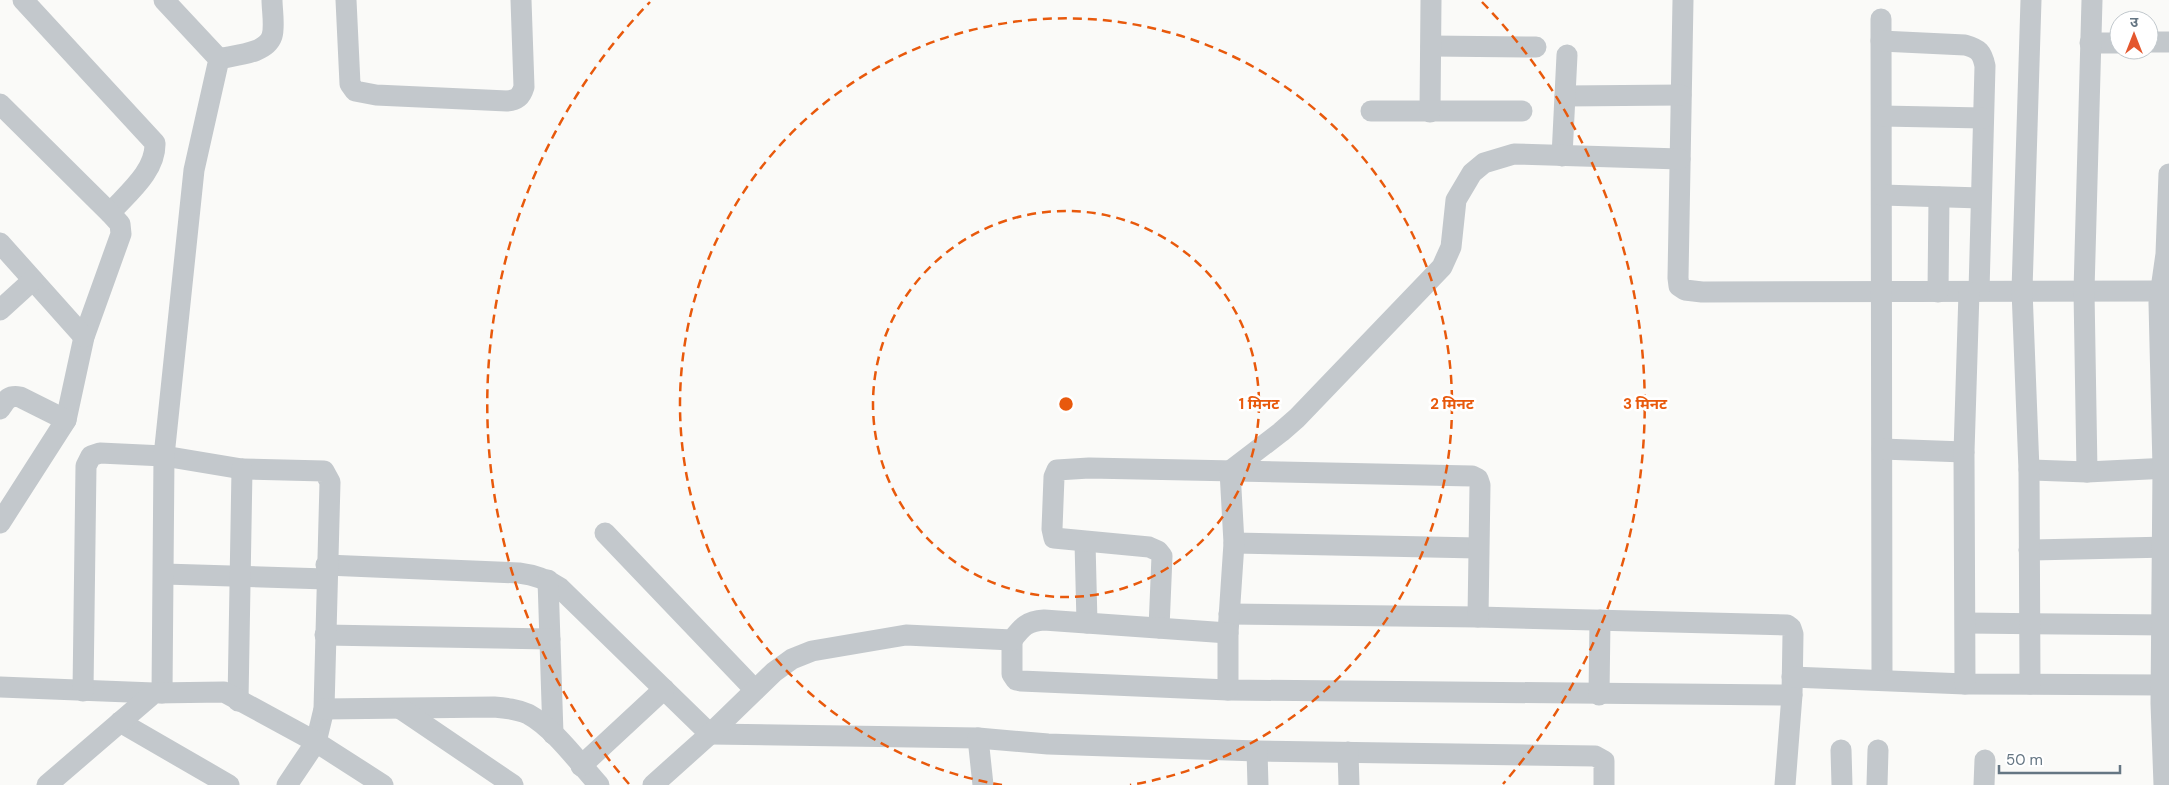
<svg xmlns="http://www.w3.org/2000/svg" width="2169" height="785" font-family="'DM Sans','Noto Sans Devanagari',sans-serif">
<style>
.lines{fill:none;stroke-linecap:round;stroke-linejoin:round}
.minor{stroke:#c3c8cc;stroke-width:21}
.ring{fill:none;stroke:#e8590c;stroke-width:2.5;stroke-dasharray:9 6}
.centre{fill:#e8590c;stroke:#fff;stroke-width:2.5}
.ring-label{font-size:15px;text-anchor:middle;font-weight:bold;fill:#e8590c;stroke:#fff;stroke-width:5;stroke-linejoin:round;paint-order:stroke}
</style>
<rect width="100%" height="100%" fill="#fafaf8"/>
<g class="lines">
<g class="minor">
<path d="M23 0 155 143C156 171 128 193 110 213"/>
<path d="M346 0 350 84 355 91 376 95 507 101C517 100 521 97 524 87L521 0"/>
<polyline points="1683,0 1678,278 1679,286 1685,290 1702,292 2160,291"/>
<polyline points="1881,19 1882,679"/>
<path d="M1881 41 1965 45C1979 49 1982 52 1985 66L1979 291"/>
<polyline points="2149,42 2169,42"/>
<polyline points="2090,43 2119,43"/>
<polyline points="1431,46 1536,47"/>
<path d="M219 59C235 55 266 54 272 36 275 26 272 10 272 0"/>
<polyline points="1565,96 1681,95"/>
<polyline points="0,104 110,213 120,224 121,234 84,337 66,420 0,523"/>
<polyline points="1371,111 1522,111"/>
<polyline points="1430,112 1431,0"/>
<polyline points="1882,116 1983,118"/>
<polyline points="1562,156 1567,55"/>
<polyline points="1882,195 1981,198"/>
<polyline points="0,243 84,337"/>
<polyline points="1938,292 1939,197"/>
<polyline points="0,310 33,280"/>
<path d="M0 409C6 400 8 395 20 397L66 420"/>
<polyline points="1882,449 1964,452"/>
<polyline points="2029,470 2087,472 2169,468"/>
<polyline points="2087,472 2084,291 2092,0"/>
<polyline points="605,533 755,690"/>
<polyline points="1085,542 1087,623"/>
<polyline points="1234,543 1478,548"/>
<polyline points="2029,550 2169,547"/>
<path d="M326 565 519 573C535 575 547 579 560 588L710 734 978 738 1048 744 1257 751 1595 756 1604 761V785"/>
<polyline points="164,574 326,579"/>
<polyline points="548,580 553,734"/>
<polyline points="1229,614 1478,617 1787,625 1791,628 1793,634 1792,695 1785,785"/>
<polyline points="1966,623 2169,625"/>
<polyline points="1159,628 1162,556 1158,551 1149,547 1054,538 1052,529 1054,477 1057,470 1089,468 1472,476 1478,479 1480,485 1478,617"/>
<polyline points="325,635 550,639"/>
<polyline points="1012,640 1012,674 1016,680 1021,681 1228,690 1792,695"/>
<polyline points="1792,677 1965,684 2161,685"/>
<polyline points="1965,684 1964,452 1969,292"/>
<polyline points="2030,684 2029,470 2022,290 2031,0"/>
<polyline points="0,687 154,693"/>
<polyline points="1228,690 1228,633 1234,543 1230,471 1281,432 1297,418 1442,267 1451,247 1456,200 1472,173 1484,163 1514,154 1680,159"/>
<polyline points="83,691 86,466 91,456 100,453 164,456 242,469 324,471 330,482 324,709 316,742 287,785"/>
<polyline points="162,693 164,456 194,170 219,59 164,0"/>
<polyline points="1599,695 1600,620"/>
<polyline points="238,701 242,469"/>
<path d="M324 709 494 707C506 708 517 709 528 714 554 728 579 763 599 785"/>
<polyline points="401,709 513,785"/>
<polyline points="120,722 229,785"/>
<polyline points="978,738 983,785"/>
<polyline points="1841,750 1842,785"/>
<polyline points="1257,751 1258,785"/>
<polyline points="1348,752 1349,785"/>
<polyline points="581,766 664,689"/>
<polyline points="47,785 154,693 224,692 316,742 383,785"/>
<path d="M653 785 710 734 774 672 792 659 812 651 906 635 1012 640C1022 627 1027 621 1044 620L1228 633"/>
<polyline points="1877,785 1878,750"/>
<polyline points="1984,785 1985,760"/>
<polyline points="2164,785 2161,703 2163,468 2159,303 2166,254 2169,174"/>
</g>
</g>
<g class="ring">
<circle cx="1066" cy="404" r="193"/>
<path d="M1002 785A386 386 0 1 1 1130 785"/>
<path d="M629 784A579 579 0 0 1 650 2M1482 2A579 579 0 0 1 1503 784"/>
</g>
<circle cx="1066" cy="404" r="8" class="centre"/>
<g class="ring-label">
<text x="1259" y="409">1 मिनट</text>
<text x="1452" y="409">2 मिनट</text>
<text x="1645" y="409">3 मिनट</text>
</g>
<g transform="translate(2134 35)"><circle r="24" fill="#ffffff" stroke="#c1c8cd"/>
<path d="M0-4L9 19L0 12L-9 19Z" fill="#e4572e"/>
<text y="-8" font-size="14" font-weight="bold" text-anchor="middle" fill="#657683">उ</text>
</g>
<path d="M1999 765v8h121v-8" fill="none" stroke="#657683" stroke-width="2.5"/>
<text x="2006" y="765" font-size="15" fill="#657683" stroke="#ffffff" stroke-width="4" paint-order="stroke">50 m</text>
</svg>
